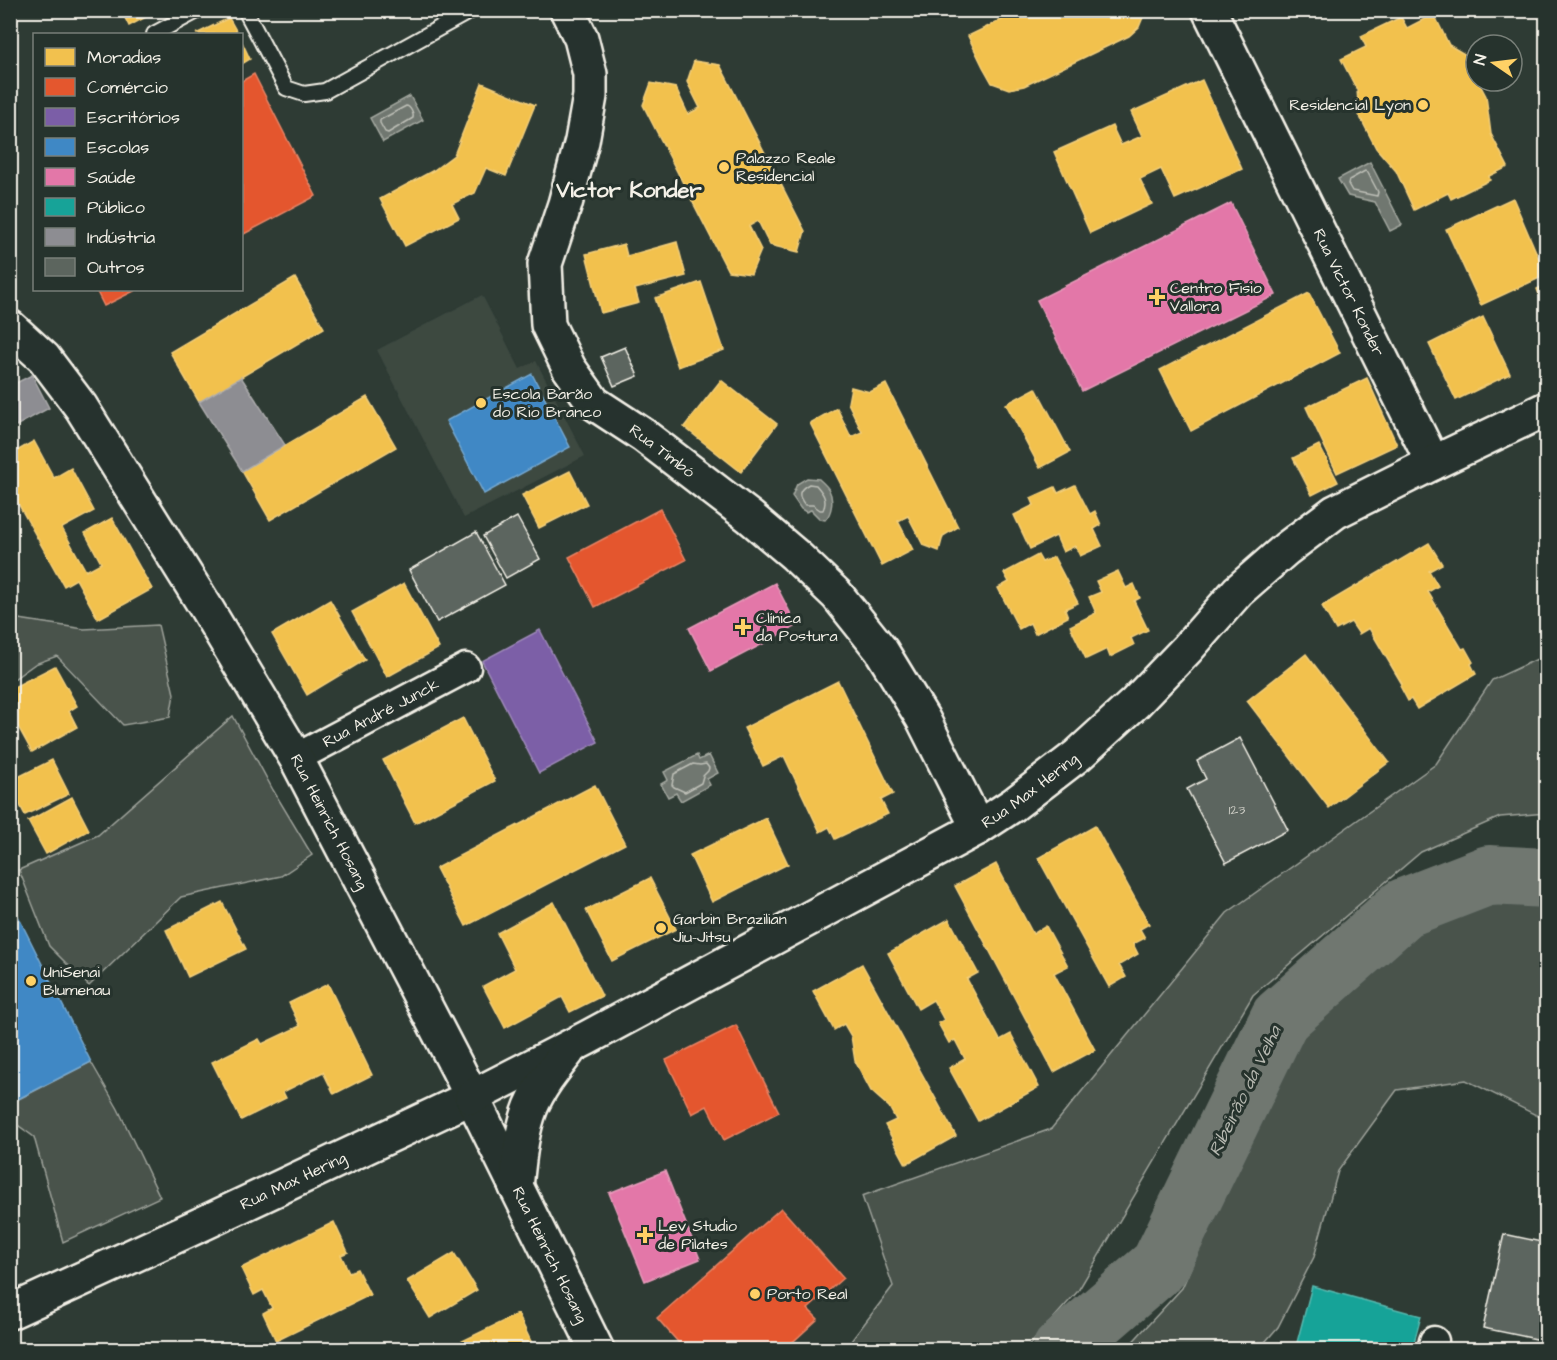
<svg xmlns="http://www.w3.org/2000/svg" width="1557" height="1360" font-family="'Architects Daughter',sans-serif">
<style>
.built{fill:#3c4841}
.green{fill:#48524c;stroke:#9ea29a;stroke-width:1.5}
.water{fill:#6f7770;stroke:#a4a8a0;stroke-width:1.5}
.homes{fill:#f2c14e;stroke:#f3cf7c;stroke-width:1.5}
.shops{fill:#e4572e;stroke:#e98566;stroke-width:1.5}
.offices{fill:#7b5ea7;stroke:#9f8aba;stroke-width:1.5}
.schools{fill:#3f88c5;stroke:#75a8d0;stroke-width:1.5}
.health{fill:#e377a8;stroke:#e89cbb;stroke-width:1.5}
.public{fill:#17a398;stroke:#59bab0;stroke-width:1.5}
.industry{fill:#8d8d92;stroke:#acabac;stroke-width:1.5}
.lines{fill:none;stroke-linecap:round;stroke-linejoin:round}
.shore{stroke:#bfc0b8;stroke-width:1.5}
.river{stroke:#6f7770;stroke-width:60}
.building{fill:#5c655e;stroke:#f4f1e8;stroke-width:1.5}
.service-casing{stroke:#f4f1e8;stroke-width:18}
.minor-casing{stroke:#f4f1e8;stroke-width:33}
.tertiary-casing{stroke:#f4f1e8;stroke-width:38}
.secondary-casing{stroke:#f4f1e8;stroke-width:38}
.service{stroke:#26332d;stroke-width:14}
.minor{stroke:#26332d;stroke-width:28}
.tertiary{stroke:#26332d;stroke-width:33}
.secondary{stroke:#26332d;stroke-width:33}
.poi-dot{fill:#ffd166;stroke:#26332d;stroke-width:2}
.labels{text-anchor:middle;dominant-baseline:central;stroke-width:6;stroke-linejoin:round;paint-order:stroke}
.number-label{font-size:14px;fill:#cecec6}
.poi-label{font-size:16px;fill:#f4f1e8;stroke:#26332d;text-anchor:start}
.street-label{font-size:16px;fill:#f4f1e8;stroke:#26332d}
.water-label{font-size:18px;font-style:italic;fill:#b8bab2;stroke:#26332d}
.district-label{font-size:22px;font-weight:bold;fill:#f4f1e8;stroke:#26332d}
</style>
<rect width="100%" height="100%" fill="#2e3b34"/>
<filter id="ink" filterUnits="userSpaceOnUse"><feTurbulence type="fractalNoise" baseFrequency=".0167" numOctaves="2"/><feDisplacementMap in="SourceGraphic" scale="12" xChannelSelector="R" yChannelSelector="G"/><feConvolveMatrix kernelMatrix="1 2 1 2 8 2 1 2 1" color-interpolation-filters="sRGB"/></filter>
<g filter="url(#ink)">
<polygon class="built" points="482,295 520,369 536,361 585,456 464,518 377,350"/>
<g class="green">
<polygon points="10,601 19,619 84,629 158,625 174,694 170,717 123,725 57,656 35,664 11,681"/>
<polygon points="1546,655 1546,813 1500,817 1421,852 1253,995 1078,1291 1026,1349 845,1349 893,1286 862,1196 1051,1129 1227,913 1436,764 1492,680"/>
<polygon points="233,716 273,790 312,855 281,876 181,897 89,986 49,946 19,870 98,835"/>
<polygon points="1546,901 1546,1120 1466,1080 1397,1090 1338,1171 1314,1257 1278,1327 1259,1349 1126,1349 1182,1288 1233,1171 1284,1060 1359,968 1457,907"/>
<polygon points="91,1062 118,1109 160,1197 63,1242 34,1137 11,1120 11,1103"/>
</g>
<g class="water">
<polygon points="410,96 423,120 383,142 370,118"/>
<polygon points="1370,162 1402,225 1390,231 1375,202 1348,196 1338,179"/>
<path d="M807 478 819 479C822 482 827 486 829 490 834 499 832 513 825 520L820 519 811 510 806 512 801 509 792 496 797 484Z"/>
<polygon points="697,755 699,760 709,755 718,773 707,779 710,785 681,801 676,793 668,797 661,784 668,780 664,772"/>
</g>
<g class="homes">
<polygon points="121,10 159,10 129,26"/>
<polygon points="1022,10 1146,10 1139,27 1129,36 1024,86 1009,89 992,83 983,67 968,36"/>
<polygon points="1434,14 1449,45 1466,55 1476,77 1476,81 1478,81 1486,96 1491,134 1508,167 1489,176 1490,180 1451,199 1448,193 1414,210 1396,171 1376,148 1359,115 1357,90 1341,59 1366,47 1361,36 1401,17 1407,28"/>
<polygon points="229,18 238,34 196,34"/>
<polygon points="242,42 250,59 242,64"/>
<polygon points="694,61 720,65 805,231 799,252 770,245 758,221 749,226 761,250 751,274 728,271 643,105 651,83 676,88 688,114 700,108 687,82"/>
<polygon points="1202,80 1242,169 1175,199 1161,169 1140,179 1152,204 1090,233 1054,152 1112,126 1121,145 1142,136 1131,112"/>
<polygon points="482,83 535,105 506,176 486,168 475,193 452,204 459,218 405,246 380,199 434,170 454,155"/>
<polygon points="1513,198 1546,275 1481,305 1446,229"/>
<polygon points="677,242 686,276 635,289 639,303 601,313 586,254 624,244 627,256"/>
<polygon points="295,278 324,328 199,402 170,352"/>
<polygon points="701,282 724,350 678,367 655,298"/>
<polygon points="1546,284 1546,311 1537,289"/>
<polygon points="1309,293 1340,353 1191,431 1160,370"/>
<polygon points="1483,317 1510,374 1456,400 1429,344"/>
<polygon points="1367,378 1397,445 1337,473 1306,407"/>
<polygon points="721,380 777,424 741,472 684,427"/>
<polygon points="886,384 958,527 943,536 939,551 923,545 908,516 898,521 913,550 882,566 810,423 837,408 851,437 862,432 848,403 851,387 870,392"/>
<polygon points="1036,388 1070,452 1040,468 1006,404"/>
<polygon points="367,397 396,447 270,520 242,471"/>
<polygon points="34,441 54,478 71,468 94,511 62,528 86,571 101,563 85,533 112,518 152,589 98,619 76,579 64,586 10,489 10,455"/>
<polygon points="1319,445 1338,482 1312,495 1293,458"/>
<polygon points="570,471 587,504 539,528 522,495"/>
<polygon points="1075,485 1090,514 1095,511 1101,525 1094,529 1102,546 1080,556 1075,546 1063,552 1056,536 1030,549 1014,515 1034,505 1031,498 1055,487 1058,493"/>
<polygon points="1429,543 1442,564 1429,571 1438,586 1428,592 1462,649 1465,648 1473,662 1471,664 1476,674 1417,709 1411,699 1408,701 1400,686 1402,684 1369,628 1359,634 1351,622 1336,630 1322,606"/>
<polygon points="1038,555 1042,562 1054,557 1078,603 1065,609 1068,617 1035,634 1030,623 1019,629 998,588 1009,582 1004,573"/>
<polygon points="1118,571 1126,588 1134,584 1140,598 1134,601 1148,630 1131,638 1134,645 1110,657 1107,649 1086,659 1070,626 1096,613 1089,597 1101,592 1096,581"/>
<polygon points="404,583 439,648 387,677 352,612"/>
<polygon points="330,600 365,660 307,695 272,634"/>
<polygon points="1306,654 1389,762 1329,808 1247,701"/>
<polygon points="55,666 77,706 69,711 77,727 32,752 10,712 10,689"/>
<polygon points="838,681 893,794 881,800 888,814 835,839 829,827 820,832 784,756 763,766 744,728"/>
<polygon points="463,718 495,781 415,823 383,760"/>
<polygon points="52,760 69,794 25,815 10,786 10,781"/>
<polygon points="595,785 625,844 466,926 436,868"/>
<polygon points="72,797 89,830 46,854 28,821"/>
<polygon points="766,818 788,864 712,902 690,855"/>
<polygon points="1095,826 1149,924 1140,929 1145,938 1133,944 1138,954 1119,965 1126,977 1109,987 1038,858"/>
<polygon points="996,864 1033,934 1046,926 1068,966 1054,973 1095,1050 1054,1072 955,886"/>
<polygon points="650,878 676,929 612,961 586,910"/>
<polygon points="222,902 246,949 188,977 166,930"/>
<polygon points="554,902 602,996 570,1012 562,997 505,1028 483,986 515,969 497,933"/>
<polygon points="949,919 978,973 967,979 1000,1040 1011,1034 1039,1087 978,1121 949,1068 965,1059 955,1040 949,1043 938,1023 944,1020 933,1000 918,1009 888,953"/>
<polygon points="862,964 956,1136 906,1164 885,1125 896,1120 889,1107 871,1091 855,1061 851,1036 844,1024 834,1030 813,991"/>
<polygon points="328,984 372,1075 334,1094 323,1072 283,1092 286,1098 241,1120 212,1062 259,1039 262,1044 300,1026 289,1003"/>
<polygon points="334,1222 348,1252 341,1255 349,1272 357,1269 370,1295 276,1341 263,1313 272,1308 263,1290 254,1295 241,1268"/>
<polygon points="454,1253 477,1290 430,1318 407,1281"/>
<polygon points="518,1314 535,1350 444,1350"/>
</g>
<g class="shops">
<polygon points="254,74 316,196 242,235 242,81"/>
<polygon points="96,290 136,290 104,306"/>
<polygon points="660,509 686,560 595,607 569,557"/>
<polygon points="736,1025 779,1112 724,1140 707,1106 692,1114 666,1060"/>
<polygon points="781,1208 843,1278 808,1309 818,1319 784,1350 685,1350 657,1318"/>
</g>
<polygon class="offices" points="540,630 598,742 539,773 482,661"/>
<g class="schools">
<polygon points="532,374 570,447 484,494 446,421"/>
<polygon points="10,900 91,1062 10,1103"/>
</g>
<g class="health">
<polygon points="1231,203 1276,295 1082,391 1037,300"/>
<polygon points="775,583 797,626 711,671 689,628"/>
<polygon points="665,1171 700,1259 645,1281 609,1193"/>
</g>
<polygon class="public" points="1312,1286 1421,1316 1412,1350 1295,1350"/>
<g class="industry">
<polygon points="32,375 49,408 14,427 10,421 10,386"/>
<polygon points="241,377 285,445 242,471 199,402"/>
</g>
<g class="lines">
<g class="shore">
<path d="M406 106C410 106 414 114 413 118L388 133 385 132 380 123V120Z"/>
<polygon points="1365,171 1368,173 1378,192 1377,196 1352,191 1348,184 1349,180"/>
<path d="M809 484 816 485C823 493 828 500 823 510H820L813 505H805C797 495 798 490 809 484Z"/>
<polygon points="693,764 700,765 706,764 709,768 708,771 703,776 701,783 685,792 674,787 672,785 674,774"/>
</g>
<polyline class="river" points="1062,1350 1160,1265 1280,1018 1404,908 1489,875 1546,878"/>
</g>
<g class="building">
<polygon points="625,347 638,376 614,386 601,357"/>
<polygon points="517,517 540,559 506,578 483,536"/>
<polygon points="476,532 505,585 437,622 409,570"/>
<polygon points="1240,738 1288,830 1226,863 1187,789 1206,779 1197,761"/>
<polygon points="1504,1234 1546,1243 1546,1341 1483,1328"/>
</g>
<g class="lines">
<defs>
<g id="service">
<polyline points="245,10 286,88 304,94 325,91 472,10"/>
<polyline points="154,34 199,10"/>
</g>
<g id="minor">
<path id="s1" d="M296 758 466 668"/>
<polyline points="1432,1350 1434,1341"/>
</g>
<g id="tertiary">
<path id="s2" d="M1209 10 1433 463"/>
<path id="s3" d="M978 828 1013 805 1078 755 1135 703 1187 649 1238 591 1286 549 1335 512 1433 463 1546 409"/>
<path id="s4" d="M10 1312 204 1223 472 1097"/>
</g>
<g id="secondary">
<path id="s5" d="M10 327 44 358 81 407 205 606 296 758 458 1069 597 1350"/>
<polyline points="472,1097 587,1038 978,828 923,719 881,650 837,595 795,555 750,517 643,435 594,403 569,368 548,325 545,264 565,204 582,141 590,96 590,74 581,38 567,10"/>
<path d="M516 1187C519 1160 521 1132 531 1107 540 1086 554 1069 568 1051"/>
</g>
</defs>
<use href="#service" class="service-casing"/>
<use href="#minor" class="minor-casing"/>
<use href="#tertiary" class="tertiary-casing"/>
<use href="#secondary" class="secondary-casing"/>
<use href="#service" class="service"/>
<use href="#minor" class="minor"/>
<use href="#tertiary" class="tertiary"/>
<use href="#secondary" class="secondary"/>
</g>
</g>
<g class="poi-dot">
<circle cx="1423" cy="105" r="6"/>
<circle cx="724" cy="167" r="6"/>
<path d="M1154 288h6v6h6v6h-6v6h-6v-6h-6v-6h6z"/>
<circle cx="481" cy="403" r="6"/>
<path d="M740 618h6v6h6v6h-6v6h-6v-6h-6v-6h6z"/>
<circle cx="661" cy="928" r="6"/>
<circle cx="31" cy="981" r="6"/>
<path d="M642 1226h6v6h6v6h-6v6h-6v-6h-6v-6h6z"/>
<circle cx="755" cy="1294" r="6"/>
</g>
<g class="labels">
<g class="number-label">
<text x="1237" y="810">123</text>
</g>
<g class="poi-label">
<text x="1411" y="105" text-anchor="end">Residencial Lyon</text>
<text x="736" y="158">Palazzo Reale<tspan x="736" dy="18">Residencial</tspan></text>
<text x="1170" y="288">Centro Fisio<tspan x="1170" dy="18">Vallora</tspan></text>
<text x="493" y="394">Escola Barão<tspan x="493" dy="18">do Rio Branco</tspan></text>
<text x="756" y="618">Clínica<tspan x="756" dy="18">da Postura</tspan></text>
<text x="673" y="919">Garbin Brazilian<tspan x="673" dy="18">Jiu-Jitsu</tspan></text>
<text x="43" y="972">UniSenai<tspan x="43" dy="18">Blumenau</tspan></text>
<text x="658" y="1226">Lev Studio<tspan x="658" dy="18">de Pilates</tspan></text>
<text x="767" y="1294">Porto Real</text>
</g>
<g class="street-label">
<text stroke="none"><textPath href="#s2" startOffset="315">Rua Victor Konder</textPath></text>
<text transform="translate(662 451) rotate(37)">Rua Timbó</text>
<text stroke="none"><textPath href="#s1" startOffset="96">Rua André Junck</textPath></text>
<text stroke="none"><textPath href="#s3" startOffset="64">Rua Max Hering</textPath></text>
<text stroke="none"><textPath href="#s5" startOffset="591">Rua Heinrich Hosang</textPath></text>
<text stroke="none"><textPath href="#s4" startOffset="312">Rua Max Hering</textPath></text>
<text stroke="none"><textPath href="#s5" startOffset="1077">Rua Heinrich Hosang</textPath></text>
</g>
<g class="water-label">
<text transform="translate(1245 1091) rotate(-64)">Ribeirão da Velha</text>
</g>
<g class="district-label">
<text x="629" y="190">Victor Konder</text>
</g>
</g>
<rect width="1557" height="1360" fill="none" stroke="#26332d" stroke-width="36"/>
<rect x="18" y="18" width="1521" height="1324" fill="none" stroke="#f4f1e8" stroke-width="2" filter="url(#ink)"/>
<rect x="33" y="33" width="210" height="258" fill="#26332d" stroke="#787f78" stroke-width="1.5"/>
<rect x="45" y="48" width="30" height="18" fill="#f2c14e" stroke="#787f78" stroke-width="1.5"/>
<text x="87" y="63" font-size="18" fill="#f4f1e8">Moradias</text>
<rect x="45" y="78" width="30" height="18" fill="#e4572e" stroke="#787f78" stroke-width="1.5"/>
<text x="87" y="93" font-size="18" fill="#f4f1e8">Comércio</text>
<rect x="45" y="108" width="30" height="18" fill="#7b5ea7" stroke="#787f78" stroke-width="1.5"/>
<text x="87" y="123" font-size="18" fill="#f4f1e8">Escritórios</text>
<rect x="45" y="138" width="30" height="18" fill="#3f88c5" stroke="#787f78" stroke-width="1.5"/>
<text x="87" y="153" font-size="18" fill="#f4f1e8">Escolas</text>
<rect x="45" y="168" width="30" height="18" fill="#e377a8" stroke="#787f78" stroke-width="1.5"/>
<text x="87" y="183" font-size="18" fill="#f4f1e8">Saúde</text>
<rect x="45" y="198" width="30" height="18" fill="#17a398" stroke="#787f78" stroke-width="1.5"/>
<text x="87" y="213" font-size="18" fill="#f4f1e8">Público</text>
<rect x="45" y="228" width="30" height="18" fill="#8d8d92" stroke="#787f78" stroke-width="1.5"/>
<text x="87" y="243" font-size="18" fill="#f4f1e8">Indústria</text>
<rect x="45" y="258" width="30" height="18" fill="#5c655e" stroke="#787f78" stroke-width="1.5"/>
<text x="87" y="273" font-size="18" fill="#f4f1e8">Outros</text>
<g transform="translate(1494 63) rotate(284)"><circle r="28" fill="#26332d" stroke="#787f78" stroke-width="1.5"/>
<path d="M0-4.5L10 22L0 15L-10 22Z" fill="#ffd166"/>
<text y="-9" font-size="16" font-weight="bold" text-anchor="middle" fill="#f4f1e8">N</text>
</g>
</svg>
